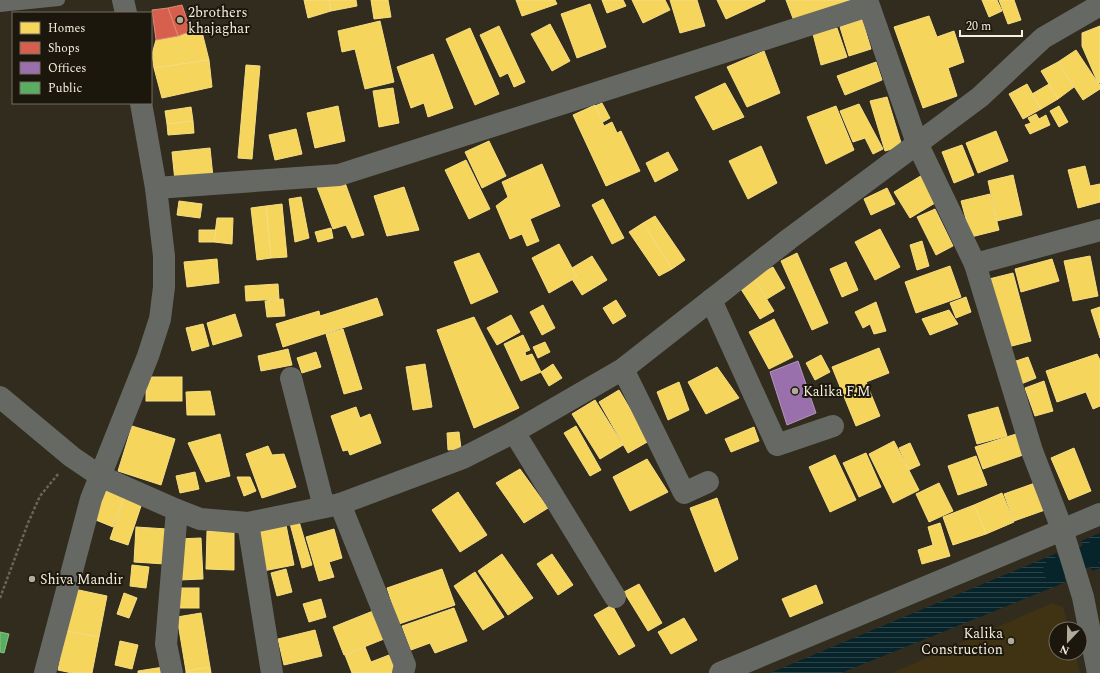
<svg xmlns="http://www.w3.org/2000/svg" width="1100" height="673" font-family="Spectral,serif">
<style>
.built{fill:#403314}
.water{fill:url(#water-rules)}
.homes{fill:#f6d55c;stroke:#f6dd83}
.shops{fill:#d6604d;stroke:#df8b79}
.offices{fill:#9970ab;stroke:#b596bb}
.public{fill:#5aae61;stroke:#88c287}
.lines{fill:none;stroke-linecap:round;stroke-linejoin:round}
.canal{stroke:#07242b;stroke-width:22}
.path{stroke:#66655e;stroke-width:2.5;stroke-dasharray:3 2;stroke-linecap:butt}
.service{stroke:#666863;stroke-width:12}
.minor{stroke:#666863;stroke-width:22}
.poi-dot{fill:#b0ab9b;stroke:#1c170c;stroke-width:1.5}
.labels{text-anchor:middle;dominant-baseline:central;stroke-width:4;stroke-linejoin:round;paint-order:stroke}
.poi-label{font-size:14px;fill:#f5efdf;stroke:#1c170c;text-anchor:start}
</style>
<defs>
<pattern id="water-rules" width="6" height="5" patternUnits="userSpaceOnUse"><rect width="6" height="5" fill="#07242b"/><path d="M0 2.5h6" fill="none" stroke="#2c4449"/></pattern>
</defs>
<rect width="100%" height="100%" fill="#312c1d"/>
<polygon class="built" points="1052,603 1063,607 1069,629 1056,629 1056,653 1075,653 1080,673 892,673"/>
<g class="water">
<polygon points="1100,533 1100,568 1092,571 1081,541"/>
<polygon points="1057,553 1066,582 841,673 770,673"/>
</g>
<g class="homes">
<polygon points="304,0 329,0 331,11 308,18"/>
<polygon points="329,0 356,0 357,6 331,11"/>
<polygon points="371,0 388,0 391,17 374,19"/>
<polygon points="516,0 555,0 557,4 522,16"/>
<polygon points="602,0 623,0 626,6 607,13"/>
<polygon points="632,0 665,0 670,10 643,23"/>
<polygon points="670,0 697,0 705,26 680,33"/>
<polygon points="717,0 765,0 765,1 726,19"/>
<polygon points="786,0 851,0 794,21"/>
<polygon points="982,0 997,0 1002,11 989,17"/>
<polygon points="999,0 1014,0 1021,20 1008,24"/>
<polygon points="590,4 606,47 577,58 561,14"/>
<polygon points="929,16 937,37 954,31 964,62 948,68 957,96 923,108 894,27"/>
<polygon points="862,19 871,49 849,56 840,27"/>
<polygon points="380,21 394,82 365,89 355,49 342,52 338,31"/>
<polygon points="550,24 570,61 552,71 531,34"/>
<polygon points="499,26 525,82 514,87 508,73 500,77 480,35"/>
<polygon points="1100,26 1100,83 1098,83 1082,46 1082,33"/>
<polygon points="470,28 499,94 475,105 446,39"/>
<polygon points="837,28 847,57 821,65 813,34"/>
<polygon points="191,31 202,32 209,60 154,68 152,54 156,40 178,36"/>
<polygon points="1076,50 1098,83 1100,85 1100,89 1083,100 1058,62"/>
<polygon points="764,51 780,93 747,107 727,67"/>
<polygon points="433,54 453,108 428,117 424,103 411,108 397,67"/>
<polygon points="209,60 212,87 162,98 154,68"/>
<polygon points="876,62 882,80 845,95 837,76"/>
<polygon points="1058,62 1074,87 1058,99 1041,71"/>
<polygon points="246,65 260,66 252,159 238,158"/>
<polygon points="725,83 744,117 713,130 695,97"/>
<polygon points="1027,84 1041,109 1023,119 1009,94"/>
<polygon points="1049,84 1058,99 1041,109 1032,94"/>
<polygon points="393,88 399,123 379,127 373,91"/>
<polygon points="887,97 902,146 885,151 870,101"/>
<polygon points="602,103 610,118 603,122 595,106"/>
<polygon points="859,104 883,149 873,154 865,138 853,142 840,111"/>
<polygon points="595,105 604,126 612,122 617,133 621,131 640,171 606,186 573,115"/>
<polygon points="338,106 345,141 315,148 307,113"/>
<polygon points="836,106 854,150 826,164 807,117"/>
<polygon points="1059,106 1068,122 1059,127 1050,111"/>
<polygon points="191,107 193,121 167,124 165,111"/>
<polygon points="1036,114 1039,119 1046,115 1050,125 1030,134 1025,125 1031,123 1028,118"/>
<polygon points="193,121 194,133 168,135 167,124"/>
<polygon points="296,129 302,154 275,160 269,135"/>
<polygon points="996,131 1008,161 978,173 966,143"/>
<polygon points="489,141 506,176 482,188 465,152"/>
<polygon points="962,145 974,175 954,183 942,152"/>
<polygon points="761,146 777,183 748,199 729,161"/>
<polygon points="210,148 213,177 175,181 172,152"/>
<polygon points="668,152 678,170 655,182 646,163"/>
<polygon points="466,160 490,209 469,219 445,170"/>
<polygon points="542,164 560,206 530,219 539,241 527,246 522,234 510,239 496,206 508,197 502,182"/>
<polygon points="1085,166 1090,186 1100,184 1100,202 1078,208 1068,170"/>
<polygon points="924,174 940,200 910,218 894,192"/>
<polygon points="1013,175 1022,215 997,221 988,181"/>
<polygon points="344,180 364,235 352,238 346,225 333,229 317,187"/>
<polygon points="404,187 419,230 387,236 374,196"/>
<polygon points="887,188 895,204 871,215 864,199"/>
<polygon points="990,194 999,230 971,237 961,201"/>
<polygon points="301,197 309,238 295,242 289,199"/>
<polygon points="603,199 624,238 612,244 592,205"/>
<polygon points="179,201 202,204 200,218 177,215"/>
<polygon points="282,204 287,257 271,258 266,206"/>
<polygon points="266,206 271,258 257,260 251,208"/>
<polygon points="935,209 953,246 936,255 917,217"/>
<polygon points="655,216 685,260 672,269 643,223"/>
<polygon points="217,218 233,218 232,244 214,242"/>
<polygon points="643,223 672,269 659,276 629,232"/>
<polygon points="331,228 333,238 318,242 315,232"/>
<polygon points="880,229 900,267 875,280 855,242"/>
<polygon points="199,230 216,230 214,242 199,242"/>
<polygon points="922,241 929,266 917,270 910,245"/>
<polygon points="559,244 577,277 549,293 532,258"/>
<polygon points="479,253 498,292 471,304 454,262"/>
<polygon points="797,253 828,323 812,330 781,261"/>
<polygon points="592,256 607,280 582,295 572,279 577,277 572,268"/>
<polygon points="1090,256 1098,296 1073,301 1064,261"/>
<polygon points="217,259 219,283 187,287 184,262"/>
<polygon points="1052,259 1059,281 1021,292 1015,269"/>
<polygon points="846,262 858,290 842,297 830,269"/>
<polygon points="950,266 961,297 916,313 905,282"/>
<polygon points="773,267 785,288 767,299 753,277"/>
<polygon points="1013,273 1031,341 1008,347 989,279"/>
<polygon points="753,277 774,311 760,319 739,286"/>
<polygon points="278,284 279,299 246,301 245,286"/>
<polygon points="966,297 971,312 956,318 950,303"/>
<polygon points="377,298 383,315 283,347 276,324 319,311 320,316"/>
<polygon points="283,299 285,316 267,317 265,301"/>
<polygon points="616,300 626,316 613,324 603,308"/>
<polygon points="876,302 886,331 874,334 870,324 863,328 855,312"/>
<polygon points="543,305 555,328 542,335 530,312"/>
<polygon points="1100,307 1100,338 1091,310"/>
<polygon points="949,310 958,324 930,335 922,319"/>
<polygon points="235,314 242,336 213,345 207,323"/>
<polygon points="511,315 520,332 497,345 487,328"/>
<polygon points="474,317 519,408 474,428 437,330"/>
<polygon points="774,319 793,357 769,369 749,332"/>
<polygon points="203,324 209,346 192,351 186,328"/>
<polygon points="343,329 362,389 344,394 326,334"/>
<polygon points="523,335 530,350 525,352 526,356 532,354 541,372 521,381 504,344"/>
<polygon points="545,342 550,352 538,358 533,347"/>
<polygon points="879,348 889,373 866,382 880,416 856,426 832,367"/>
<polygon points="288,349 292,365 261,371 258,356"/>
<polygon points="316,352 321,367 302,373 297,358"/>
<polygon points="1097,354 1100,360 1100,406 1093,409 1086,392 1057,402 1046,371"/>
<polygon points="821,355 830,372 815,380 806,363"/>
<polygon points="1028,357 1036,378 1021,384 1013,362"/>
<polygon points="425,364 432,407 413,410 406,367"/>
<polygon points="553,364 562,378 549,386 541,372"/>
<polygon points="717,367 739,398 706,414 688,382"/>
<rect x="146" y="377" width="36" height="24"/>
<polygon points="1044,381 1053,411 1035,416 1025,388"/>
<polygon points="679,382 689,410 668,420 657,392"/>
<polygon points="619,390 649,441 628,453 599,402"/>
<polygon points="210,391 215,415 187,415 186,392"/>
<polygon points="595,400 623,445 600,459 572,414"/>
<polygon points="356,407 360,418 370,414 381,443 350,455 348,450 343,451 331,416"/>
<polygon points="998,407 1007,436 977,444 968,415"/>
<polygon points="132,426 175,439 161,485 118,471"/>
<polygon points="576,426 601,470 590,476 564,433"/>
<polygon points="754,427 759,441 731,452 725,439"/>
<polygon points="459,432 461,449 448,450 447,433"/>
<polygon points="220,434 230,476 206,482 188,443"/>
<polygon points="1016,434 1023,455 983,469 975,447"/>
<polygon points="894,441 919,490 893,503 869,454"/>
<polygon points="910,443 920,465 909,470 899,448"/>
<polygon points="268,446 272,455 284,454 296,487 262,498 246,454"/>
<polygon points="1074,448 1091,491 1069,500 1051,458"/>
<polygon points="866,453 881,487 859,497 843,463"/>
<polygon points="835,455 856,500 830,512 809,467"/>
<polygon points="976,456 987,485 958,495 948,466"/>
<polygon points="647,459 668,492 630,511 613,477"/>
<polygon points="520,469 548,508 524,523 496,483"/>
<polygon points="195,472 199,489 180,493 176,476"/>
<polygon points="237,477 250,477 256,491 244,496"/>
<polygon points="939,483 953,511 929,522 916,494"/>
<polygon points="1035,483 1045,510 1014,521 1004,494"/>
<polygon points="101,489 124,497 113,527 91,518"/>
<polygon points="458,492 487,535 460,552 432,510"/>
<polygon points="1002,493 1014,522 986,534 974,505"/>
<polygon points="124,497 142,503 128,545 110,539"/>
<polygon points="717,498 738,559 715,572 690,508"/>
<polygon points="974,505 986,534 953,545 943,517"/>
<polygon points="298,518 312,565 302,568 289,520"/>
<polygon points="285,520 294,565 263,571 254,526"/>
<polygon points="940,523 950,556 922,564 918,550 933,545 928,527"/>
<polygon points="136,527 167,529 165,564 134,562"/>
<polygon points="334,529 342,558 329,562 334,577 319,581 306,537"/>
<polygon points="207,531 234,531 234,570 206,569"/>
<polygon points="201,538 203,579 179,580 176,539"/>
<polygon points="502,554 533,598 508,615 478,571"/>
<polygon points="552,554 573,585 558,595 537,564"/>
<polygon points="132,565 149,567 146,588 130,586"/>
<polygon points="286,569 292,592 277,596 271,573"/>
<polygon points="442,569 455,605 399,624 387,588"/>
<polygon points="475,572 504,617 483,630 454,586"/>
<polygon points="639,584 662,623 648,631 624,592"/>
<polygon points="816,585 823,603 790,617 782,599"/>
<rect x="173" y="588" width="26" height="20"/>
<polygon points="74,589 107,596 99,637 66,631"/>
<polygon points="124,593 137,598 129,618 117,614"/>
<polygon points="321,599 326,617 309,622 303,604"/>
<polygon points="612,605 635,646 619,655 594,615"/>
<polygon points="454,608 467,641 435,653 430,643 411,650 402,626"/>
<polygon points="373,611 384,639 344,655 333,627"/>
<polygon points="201,613 210,667 186,671 177,617"/>
<polygon points="684,618 697,640 671,654 658,632"/>
<polygon points="315,630 322,656 284,665 278,639"/>
<polygon points="66,631 99,637 92,673 72,673 58,670"/>
<polygon points="120,641 138,645 132,669 115,665"/>
<polygon points="365,647 371,662 389,655 397,673 352,673 345,655"/>
<polygon points="170,666 171,673 138,673 138,671"/>
<polygon points="210,667 211,673 186,673 186,671"/>
</g>
<g class="shops">
<polygon points="182,5 191,31 178,36 168,8"/>
<polygon points="168,8 178,36 156,40 152,10"/>
</g>
<polygon class="offices" points="798,361 816,413 787,425 770,372"/>
<polygon class="public" points="0,632 9,634 4,653 0,652"/>
<g class="lines">
<polyline class="canal" points="1054,570 1100,550"/>
<polyline class="path" points="0,598 28,523 40,496 59,473"/>
<polyline class="service" points="0,6 59,0"/>
<g class="minor">
<polyline points="123,0 126,13"/>
<polyline points="867,0 917,143 975,264 1032,451 1062,529 1083,597 1098,673"/>
<polyline points="156,188 339,175 868,6"/>
<polyline points="975,264 1100,230"/>
<polyline points="711,300 777,445 833,426"/>
<polyline points="623,369 684,493 708,482"/>
<polyline points="291,378 324,507"/>
<polyline points="0,397 72,457 100,476 177,510 200,519 248,523 340,504 463,458 514,432 623,369 789,239 980,97 1043,38 1100,5"/>
<polyline points="514,432 615,597"/>
<polyline points="340,504 405,665 403,673"/>
<polyline points="248,523 272,673"/>
<polyline points="45,673 91,499 148,356 160,319 164,287 164,256 156,188 141,103"/>
<polyline points="172,673 166,644 177,510"/>
<polyline points="720,673 1100,514"/>
</g>
</g>
<g class="poi-dot">
<circle cx="180" cy="20" r="4"/>
<circle cx="795" cy="391" r="4"/>
<circle cx="32" cy="579" r="4"/>
<circle cx="1011" cy="641" r="4"/>
</g>
<g class="labels">
<g class="poi-label">
<text x="188" y="12">2brothers<tspan x="188" dy="16">khajaghar</tspan></text>
<text x="803" y="391">Kalika F.M</text>
<text x="40" y="579">Shiva Mandir</text>
<text x="1003" y="633" text-anchor="end">Kalika<tspan x="1003" dy="16">Construction</tspan></text>
</g>
</g>
<rect x="12" y="12" width="140" height="92" fill="#1c170c" stroke="#736d60"/>
<rect x="20" y="22" width="20" height="12" fill="#f6d55c" stroke="#736d60"/>
<text x="48" y="32" font-size="12" fill="#f5efdf">Homes</text>
<rect x="20" y="42" width="20" height="12" fill="#d6604d" stroke="#736d60"/>
<text x="48" y="52" font-size="12" fill="#f5efdf">Shops</text>
<rect x="20" y="62" width="20" height="12" fill="#9970ab" stroke="#736d60"/>
<text x="48" y="72" font-size="12" fill="#f5efdf">Offices</text>
<rect x="20" y="82" width="20" height="12" fill="#5aae61" stroke="#736d60"/>
<text x="48" y="92" font-size="12" fill="#f5efdf">Public</text>
<g transform="translate(1068 641) rotate(202)"><circle r="19" fill="#1c170c" stroke="#736d60"/>
<path d="M0-3L7 15L0 10L-7 15Z" fill="#b0ab9b"/>
<text y="-6" font-size="11" font-weight="bold" text-anchor="middle" fill="#f5efdf">N</text>
</g>
<path d="M960 30v6h62v-6" fill="none" stroke="#f5efdf" stroke-width="2"/>
<text x="966" y="30" font-size="12" fill="#f5efdf" stroke="#1c170c" stroke-width="3" paint-order="stroke">20 m</text>
</svg>
